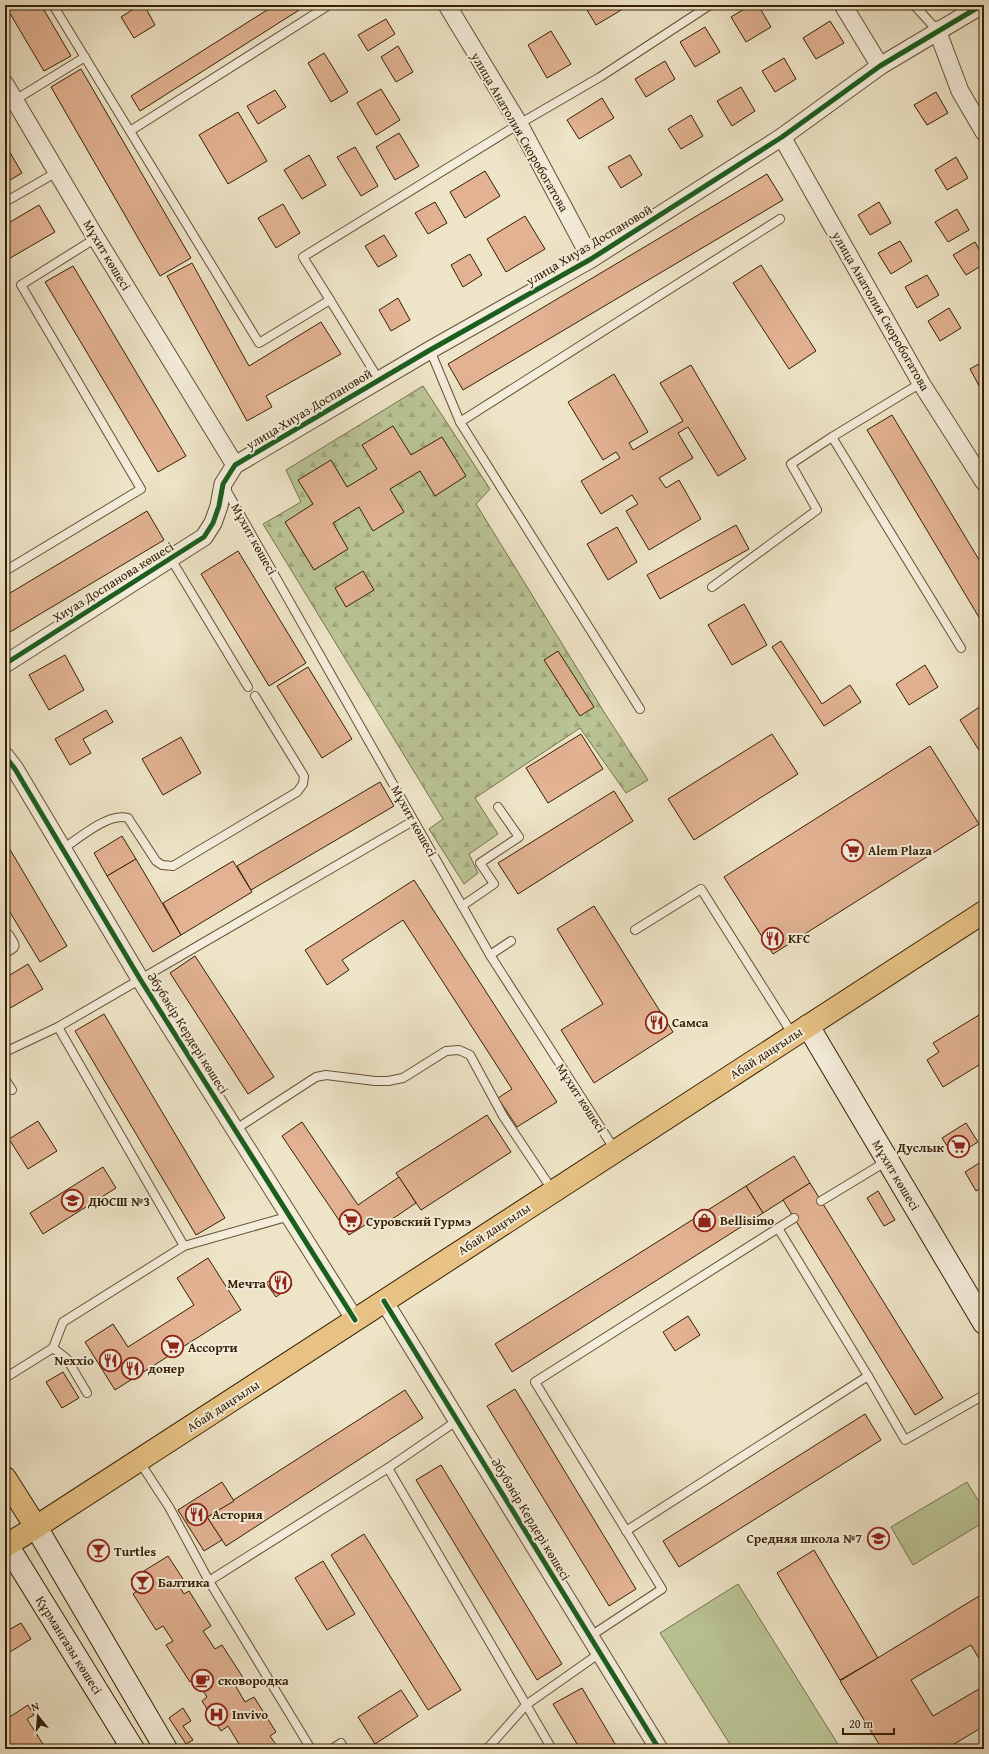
<svg xmlns="http://www.w3.org/2000/svg" width="989" height="1754" font-family="'Gentium Book Plus',serif">
<style>
.forest{fill:url(#forest-firs);stroke:#78724c}
.garden{fill:#bac495;stroke:#78724c}
.building{fill:#e2b292;stroke:#362002}
.lines{fill:none;stroke-linecap:round;stroke-linejoin:round}
.lane-casing{stroke:#645133;stroke-width:10}
.street-casing{stroke:#645133;stroke-width:19}
.secondary-casing{stroke:#362002;stroke-width:24}
.primary-casing{stroke:#362002;stroke-width:24}
.lane{stroke:#f4eddb;stroke-width:8}
.street{stroke:#f4eddb;stroke-width:17}
.secondary{stroke:#f4eddb;stroke-width:22}
.primary{stroke:#e7c284;stroke-width:22}
.cycleway-casing{stroke:#f4eddb;stroke-width:8}
.cycleway{stroke:#1b5e20;stroke-width:5}
.labels{text-anchor:middle;dominant-baseline:central;stroke-width:4;stroke-linejoin:round;paint-order:stroke}
.street-label{font-size:13px;fill:#362002;stroke:#f4eddb}
.poi-label{font-size:13px;font-weight:bold;fill:#362002;stroke:#f4eddb;text-anchor:start}
</style>
<defs>
<pattern id="forest-firs" width="22" height="20" patternUnits="userSpaceOnUse"><rect width="22" height="20" fill="#bac495"/><path d="M5 1l3.5 6h-7zM16 11l3.5 6h-7z" fill="#a0a87f"/></pattern>
</defs>
<rect width="100%" height="100%" fill="#eee4c7"/>
<filter id="stains"><feTurbulence type="fractalNoise" baseFrequency=".005" numOctaves="4"/><feColorMatrix values="0 0 0 0 .2 0 0 0 0 .09 0 0 0 0 .02 0 0 0 .5 -.17"/></filter>
<radialGradient id="worn" r=".72"><stop offset=".6" stop-color="#630" stop-opacity="0"/><stop offset="1" stop-color="#630" stop-opacity=".3"/></radialGradient>
<polygon class="forest" points="423,386 490,489 476,504 604,712 648,780 626,793 580,728 475,798 498,834 469,854 478,873 464,884 429,829 443,819 263,524 301,502 286,470"/>
<g class="garden">
<polygon points="967,1482 984,1510 984,1522 913,1565 891,1527"/>
<polygon points="738,1584 841,1749 733,1749 660,1633"/>
</g>
<g class="building">
<polygon points="5,5 41,5 71,56 44,71"/>
<polygon points="140,5 144,5 155,25 134,38 121,17"/>
<polygon points="275,5 307,5 140,111 131,96"/>
<polygon points="584,5 627,5 628,6 596,25"/>
<polygon points="751,5 758,5 771,27 746,42 731,17"/>
<polygon points="386,19 395,34 368,51 358,35"/>
<polygon points="830,21 844,43 816,59 803,38"/>
<polygon points="705,27 720,52 695,67 680,42"/>
<polygon points="551,31 571,64 547,78 528,45"/>
<polygon points="398,46 413,72 396,82 381,57"/>
<polygon points="324,53 348,92 331,102 308,63"/>
<polygon points="784,58 796,79 775,92 762,71"/>
<polygon points="665,61 675,79 646,97 635,79"/>
<polygon points="81,69 191,258 160,276 51,87"/>
<polygon points="741,87 755,111 732,126 717,101"/>
<polygon points="381,89 400,120 376,135 357,103"/>
<polygon points="275,90 286,107 258,124 247,106"/>
<polygon points="936,92 948,113 927,125 914,105"/>
<polygon points="602,98 614,118 579,139 567,120"/>
<polygon points="238,112 267,161 228,184 199,135"/>
<polygon points="691,115 703,136 681,149 668,129"/>
<polygon points="399,133 419,166 395,180 376,147"/>
<polygon points="5,144 22,173 5,183"/>
<polygon points="355,147 378,186 361,196 337,157"/>
<polygon points="309,155 326,185 302,199 284,170"/>
<polygon points="630,155 642,175 621,188 608,167"/>
<polygon points="956,157 968,178 947,190 935,170"/>
<polygon points="485,171 500,196 465,218 450,192"/>
<polygon points="767,174 783,200 463,390 448,364"/>
<polygon points="435,202 447,223 428,234 415,213"/>
<polygon points="879,202 891,223 870,235 858,215"/>
<polygon points="283,204 300,233 276,248 258,218"/>
<polygon points="39,205 55,232 5,261 5,225"/>
<polygon points="957,209 969,230 948,242 935,222"/>
<polygon points="525,216 545,249 506,272 487,239"/>
<polygon points="384,235 397,256 378,267 365,246"/>
<polygon points="900,241 912,261 891,274 878,253"/>
<polygon points="975,242 984,258 984,264 966,275 953,255"/>
<polygon points="470,254 482,275 463,287 451,265"/>
<polygon points="192,263 249,366 321,322 341,354 266,396 272,407 247,421 167,276"/>
<polygon points="761,265 816,351 789,369 733,283"/>
<polygon points="73,266 186,456 158,472 45,282"/>
<polygon points="927,275 939,295 917,308 905,287"/>
<polygon points="398,298 410,320 391,331 379,310"/>
<polygon points="949,308 961,328 940,341 928,321"/>
<polygon points="984,361 984,395 970,369"/>
<polygon points="691,365 746,459 718,476 688,427 678,433 693,458 659,478 666,488 679,480 701,519 649,550 626,511 638,504 632,495 601,514 581,481 620,458 616,452 603,460 568,402 614,374 648,432 629,443 633,450 683,421 660,383"/>
<polygon points="892,415 984,568 984,616 980,619 867,430"/>
<polygon points="393,426 411,455 442,437 466,476 435,496 420,471 390,489 404,512 373,531 359,507 333,523 348,549 314,570 285,522 313,504 298,480 331,460 347,487 377,469 362,445"/>
<polygon points="147,511 164,540 5,635 5,596"/>
<polygon points="736,525 749,549 660,599 647,575"/>
<polygon points="617,527 637,562 608,580 587,544"/>
<polygon points="238,551 306,663 269,686 201,574"/>
<polygon points="363,571 374,590 346,607 335,588"/>
<polygon points="744,604 767,645 732,665 708,625"/>
<polygon points="781,641 822,704 850,685 861,702 824,726 772,647"/>
<polygon points="558,651 594,707 580,716 544,660"/>
<polygon points="65,655 84,690 49,710 29,675"/>
<polygon points="925,665 938,687 909,705 896,684"/>
<polygon points="308,667 352,739 322,758 277,686"/>
<polygon points="981,706 984,711 984,758 960,720"/>
<polygon points="106,710 113,722 83,739 91,753 70,765 55,739"/>
<polygon points="581,734 603,769 548,803 526,768"/>
<polygon points="772,734 798,774 694,840 668,799"/>
<polygon points="181,737 201,773 163,795 142,759"/>
<polygon points="930,746 979,824 773,954 724,877"/>
<polygon points="380,782 394,806 251,890 237,866"/>
<polygon points="614,791 633,821 518,894 498,863"/>
<polygon points="122,836 136,859 107,876 94,853"/>
<polygon points="5,841 67,946 40,962 5,904"/>
<polygon points="136,859 181,935 153,952 107,876"/>
<polygon points="233,861 252,892 181,935 163,903"/>
<polygon points="414,880 557,1102 517,1127 498,1098 512,1089 403,920 342,960 349,970 327,985 305,950"/>
<polygon points="594,906 673,1032 594,1083 561,1030 603,1004 557,929"/>
<polygon points="195,956 274,1077 248,1094 170,973"/>
<polygon points="28,964 43,989 5,1011 5,978"/>
<polygon points="984,1012 984,1062 943,1087 927,1060 939,1052 933,1043"/>
<polygon points="104,1014 225,1218 196,1235 75,1031"/>
<polygon points="487,1115 511,1152 421,1210 396,1173"/>
<polygon points="38,1121 57,1151 28,1169 9,1139"/>
<polygon points="302,1122 358,1205 399,1177 416,1203 379,1228 373,1220 349,1235 282,1136"/>
<polygon points="966,1123 978,1142 954,1157 942,1138"/>
<polygon points="794,1156 810,1183 763,1213 746,1186"/>
<polygon points="984,1160 984,1186 976,1191 965,1172"/>
<polygon points="103,1167 116,1188 43,1234 30,1213"/>
<polygon points="810,1183 943,1398 915,1415 783,1200"/>
<polygon points="746,1186 763,1213 512,1372 495,1344"/>
<polygon points="878,1191 895,1220 884,1226 867,1198"/>
<polygon points="208,1258 241,1310 115,1390 85,1342 113,1324 128,1347 194,1305 177,1278"/>
<polygon points="283,1271 292,1285 276,1297 266,1283"/>
<polygon points="688,1316 700,1335 675,1351 663,1332"/>
<polygon points="63,1372 79,1398 62,1408 46,1382"/>
<polygon points="515,1389 636,1589 609,1606 487,1406"/>
<polygon points="405,1390 423,1418 226,1546 222,1540 207,1517"/>
<polygon points="865,1414 881,1440 679,1567 663,1541"/>
<polygon points="441,1465 562,1664 537,1680 416,1480"/>
<polygon points="222,1482 234,1501 207,1517 222,1540 204,1551 178,1510"/>
<polygon points="364,1534 461,1690 428,1710 331,1555"/>
<polygon points="814,1550 878,1658 840,1680 777,1573"/>
<polygon points="168,1556 183,1579 177,1583 184,1594 189,1591 211,1626 203,1631 215,1649 222,1645 244,1679 235,1685 245,1702 254,1697 276,1732 270,1736 279,1749 242,1749 228,1726 221,1731 202,1701 207,1697 195,1678 190,1682 166,1645 173,1641 163,1626 156,1630 133,1594 138,1590 131,1579"/>
<polygon points="323,1561 355,1614 327,1630 295,1578"/>
<polygon points="984,1593 984,1667 971,1645 911,1680 933,1716 984,1686 984,1726 946,1749 882,1749 840,1681"/>
<polygon points="21,1623 31,1639 5,1655 5,1632"/>
<polygon points="582,1688 618,1749 580,1749 553,1704"/>
<polygon points="401,1690 418,1716 375,1744 358,1717"/>
<polygon points="28,1705 34,1715 27,1719 46,1749 9,1749 5,1743 5,1720"/>
<polygon points="183,1708 191,1721 183,1726 193,1740 186,1744 169,1718"/>
</g>
<g class="lines">
<defs>
<g id="lane">
<polyline points="53,5 259,343 330,300 379,380"/>
<polyline points="914,5 937,30"/>
<polyline points="15,100 85,57"/>
<polyline points="130,131 329,5"/>
<polyline points="5,202 57,172"/>
<polyline points="330,300 303,257 519,124 600,77 710,5"/>
<polyline points="430,350 460,422 640,709"/>
<polyline points="921,383 832,437 961,648"/>
<polyline points="460,422 780,219"/>
<polyline points="224,486 490,955 615,1150"/>
<polyline points="171,559 248,687"/>
<polyline points="5,571 141,489 21,285 96,238"/>
<polyline points="712,587 817,510 791,464 832,437"/>
<path d="M63 849C79 838 109 812 128 818L156 861 162 865 173 866 297 792 303 784 304 776 255 696"/>
<polyline points="462,906 494,884 480,863 519,837 498,807"/>
<polyline points="635,930 701,889 793,1035"/>
<polyline points="490,955 511,941"/>
<polyline points="5,1052 58,1027"/>
<polyline points="5,1079 12,1090"/>
<polyline points="236,1129 316,1077 326,1075 375,1081 388,1081 403,1078 446,1051 459,1050 470,1055 503,1116 553,1191"/>
<polyline points="821,1201 887,1161"/>
<polyline points="778,1228 868,1376"/>
<polyline points="184,1246 58,1027 413,821"/>
<polyline points="53,1348 67,1359 87,1393"/>
<polyline points="5,1378 53,1348 63,1322 184,1246 290,1216"/>
<polyline points="139,1461 169,1507 209,1581 311,1749"/>
<polyline points="388,1468 552,1749"/>
<polyline points="626,1531 868,1376 905,1440 984,1395"/>
<polyline points="209,1581 388,1468 458,1420"/>
<polyline points="589,1637 662,1589 535,1382 794,1218"/>
<polyline points="115,1749 127,1742"/>
<polyline points="332,1749 341,1743 344,1749"/>
<polyline points="487,1749 526,1705 600,1653"/>
</g>
<g id="street">
<polyline points="447,5 519,124 591,259"/>
<polyline points="843,5 880,66"/>
<polyline points="937,30 960,91 984,132"/>
<polyline points="5,84 96,238 235,465"/>
<polyline points="782,137 921,383 984,482"/>
<polyline points="5,664 204,537 213,523 219,506 223,484 235,465 430,350 591,259 782,137 880,66 982,5"/>
<polyline points="5,756 15,769 140,979 355,1320"/>
<polyline points="5,937 10,945 5,948"/>
<polyline points="384,1301 659,1749"/>
</g>
<g id="secondary">
<polyline points="808,1026 984,1323"/>
<polyline points="36,1527 166,1749"/>
<polyline points="5,1547 7,1545 133,1749"/>
</g>
<g id="primary">
<polyline points="5,1478 36,1527"/>
<polyline points="5,1541 7,1545 36,1527 984,912"/>
</g>
</defs>
<use href="#lane" class="lane-casing"/>
<use href="#street" class="street-casing"/>
<use href="#secondary" class="secondary-casing"/>
<use href="#primary" class="primary-casing"/>
<use href="#lane" class="lane"/>
<use href="#street" class="street"/>
<use href="#secondary" class="secondary"/>
<use href="#primary" class="primary"/>
<defs>
<g id="cycleway">
<polyline points="5,664 204,537 213,523 219,506 223,484 235,465 430,350 591,259 782,137 880,66 982,5"/>
<polyline points="5,756 15,769 140,979 355,1320"/>
<polyline points="384,1301 659,1749"/>
</g>
</defs>
<use href="#cycleway" class="cycleway-casing"/>
<use href="#cycleway" class="cycleway"/>
</g>
<defs>
<symbol id="supermarket-ring" viewBox="-11 -11 22 22"><circle r="9.5" fill="#f4eddb" stroke="#8f2418" stroke-width="1.5"/><path d="M-6-5.5h2.5l.6 2H6L4.5 2H-2.5L-4.4-4H-6ZM-1.5 3.2a1.3 1.3 0 1 0 .1 0ZM3 3.2a1.3 1.3 0 1 0 .1 0Z" fill="#8f2418"/></symbol>
<symbol id="restaurant-ring" viewBox="-11 -11 22 22"><circle r="9.5" fill="#f4eddb" stroke="#8f2418" stroke-width="1.5"/><path d="M-5-6h1v4h1v-4h1v4h1v-4h1v5L-1.5 .5V6h-2V.5L-5-1ZM5-6V6H3V1.5H1.5Q1.5-4 5-6Z" fill="#8f2418"/></symbol>
<symbol id="school-ring" viewBox="-11 -11 22 22"><circle r="9.5" fill="#f4eddb" stroke="#8f2418" stroke-width="1.5"/><path d="M0-5L7-2L0 1L-7-2ZM-4 1L0 2.5L4 1V4Q0 6-4 4Z" fill="#8f2418"/></symbol>
<symbol id="shop-ring" viewBox="-11 -11 22 22"><circle r="9.5" fill="#f4eddb" stroke="#8f2418" stroke-width="1.5"/><path d="M-5-2.5h2.3a2.7 3.5 0 0 1 5.4 0H5L5.5 6h-11ZM-1.5-2.5h3a1.5 2.3 0 0 0-3 0Z" fill="#8f2418"/></symbol>
<symbol id="bar-ring" viewBox="-11 -11 22 22"><circle r="9.5" fill="#f4eddb" stroke="#8f2418" stroke-width="1.5"/><path d="M-6-5H6L.8 .8V4.5H3.5V6h-7V4.5H-.8V.8Z" fill="#8f2418"/></symbol>
<symbol id="cafe-ring" viewBox="-11 -11 22 22"><circle r="9.5" fill="#f4eddb" stroke="#8f2418" stroke-width="1.5"/><path d="M-5.5-4.5H6V0H3Q3 3.5 0 3.5H-2.5Q-5.5 3.5-5.5 0ZM3-3.2v2h1.7v-2ZM-6 4.5H4V6H-6Z" fill="#8f2418"/></symbol>
<symbol id="hospital-ring" viewBox="-11 -11 22 22"><circle r="9.5" fill="#f4eddb" stroke="#8f2418" stroke-width="1.5"/><path d="M-5-5h3v3.5h4V-5h3V5h-3V1.5h-4V5h-3Z" fill="#8f2418"/></symbol>
</defs>
<g fill-rule="evenodd">
<use href="#supermarket-ring" x="840" y="838" width="25" height="25"/>
<use href="#restaurant-ring" x="760" y="926" width="25" height="25"/>
<use href="#restaurant-ring" x="644" y="1010" width="25" height="25"/>
<use href="#supermarket-ring" x="946" y="1134" width="25" height="25"/>
<use href="#school-ring" x="60" y="1188" width="25" height="25"/>
<use href="#shop-ring" x="692" y="1208" width="25" height="25"/>
<use href="#supermarket-ring" x="338" y="1208" width="25" height="25"/>
<use href="#restaurant-ring" x="268" y="1270" width="25" height="25"/>
<use href="#supermarket-ring" x="160" y="1334" width="25" height="25"/>
<use href="#restaurant-ring" x="98" y="1348" width="25" height="25"/>
<use href="#restaurant-ring" x="120" y="1356" width="25" height="25"/>
<use href="#restaurant-ring" x="184" y="1502" width="25" height="25"/>
<use href="#school-ring" x="866" y="1526" width="25" height="25"/>
<use href="#bar-ring" x="86" y="1538" width="25" height="25"/>
<use href="#bar-ring" x="130" y="1570" width="25" height="25"/>
<use href="#cafe-ring" x="190" y="1668" width="25" height="25"/>
<use href="#hospital-ring" x="204" y="1702" width="25" height="25"/>
</g>
<g class="labels">
<g class="street-label">
<text transform="translate(520 132) rotate(60)">улица Анатолия Скоробогатова</text>
<text transform="translate(589 245) rotate(-31)">улица Хиуаз Доспановой</text>
<text transform="translate(107 255) rotate(59)">Мұхит көшесі</text>
<text transform="translate(881 311) rotate(60)">улица Анатолия Скоробогатова</text>
<text transform="translate(309 409) rotate(-31)">улица Хиуаз Доспановой</text>
<text transform="translate(254 539) rotate(61)">Мұхит көшесі</text>
<text transform="translate(113 582) rotate(-32)">Хиуаз Доспанова көшесі</text>
<text transform="translate(414 821) rotate(61)">Мұхит көшесі</text>
<text transform="translate(188 1033) rotate(58)">Әбубәкір Кердері көшесі</text>
<text transform="translate(766 1053) rotate(-33)">Абай даңғылы</text>
<text transform="translate(581 1098) rotate(57)">Мұхит көшесі</text>
<text transform="translate(896 1175) rotate(59)">Мұхит көшесі</text>
<text transform="translate(494 1229) rotate(-33)">Абай даңғылы</text>
<text transform="translate(223 1406) rotate(-33)">Абай даңғылы</text>
<text transform="translate(531 1519) rotate(59)">Әбубәкір Кердері көшесі</text>
<text transform="translate(69 1645) rotate(58)">Құрманғазы көшесі</text>
</g>
<g class="poi-label">
<text x="868" y="850">Alem Plaza</text>
<text x="788" y="938">KFC</text>
<text x="672" y="1022">Самса</text>
<text x="944" y="1147" text-anchor="end">Дуслык</text>
<text x="88" y="1201">ДЮСШ №3</text>
<text x="720" y="1220">Bellisimo</text>
<text x="366" y="1221">Суровский Гурмэ</text>
<text x="266" y="1283" text-anchor="end">Мечта</text>
<text x="188" y="1347">Ассорти</text>
<text x="94" y="1360" text-anchor="end">Nexxio</text>
<text x="148" y="1368">донер</text>
<text x="212" y="1514">Астория</text>
<text x="862" y="1538" text-anchor="end">Средняя школа №7</text>
<text x="114" y="1551">Turtles</text>
<text x="158" y="1582">Балтика</text>
<text x="218" y="1680">сковородка</text>
<text x="232" y="1714">Invivo</text>
</g>
</g>
<rect width="989" height="1754" fill="none" stroke="#eee4c7" stroke-width="20"/>
<rect x="6" y="6" width="977" height="1742" fill="none" stroke="#362002" stroke-width="2"/>
<rect x="10" y="10" width="969" height="1734" fill="none" stroke="#362002"/>
<g transform="translate(38 1716) rotate(343)" stroke="#f4eddb" stroke-width="3" paint-order="stroke">
<path d="M0-3L7 15L0 10L-7 15Z" fill="#362002"/>
<text y="-6" font-size="11" font-weight="bold" text-anchor="middle" fill="#362002">N</text>
</g>
<path d="M843 1728v6h51v-6" fill="none" stroke="#362002" stroke-width="2"/>
<text x="849" y="1728" font-size="12" fill="#362002" stroke="#f4eddb" stroke-width="3" paint-order="stroke">20 m</text>
<rect width="100%" height="100%" filter="url(#stains)"/>
<rect width="100%" height="100%" fill="url(#worn)"/>
</svg>
